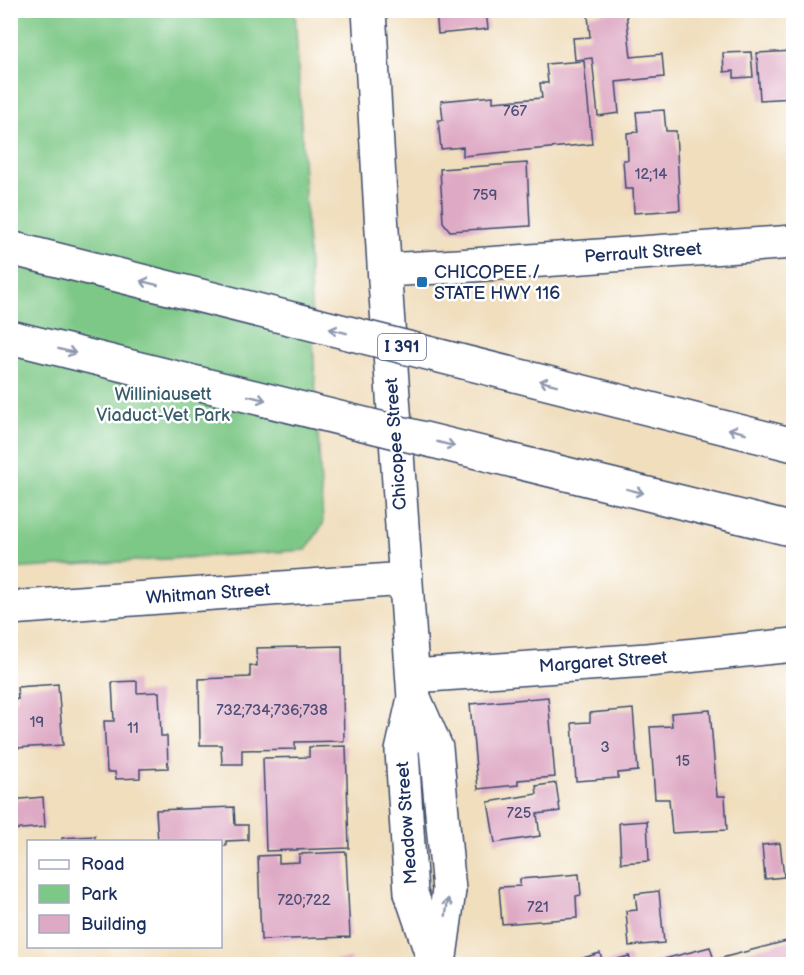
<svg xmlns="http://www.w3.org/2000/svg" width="804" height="975" font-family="'Balsamiq Sans',sans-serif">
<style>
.green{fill:#7dc886;stroke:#4c7c72;stroke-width:1.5}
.building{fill:#dea9c4}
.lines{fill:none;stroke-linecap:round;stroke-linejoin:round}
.street-casing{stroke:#3b496c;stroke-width:36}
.secondary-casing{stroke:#3b496c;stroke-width:36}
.street{stroke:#fff;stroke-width:33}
.secondary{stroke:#fff;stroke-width:33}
.highway-bridge-casing{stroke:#3b496c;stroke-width:36;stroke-linecap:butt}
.highway-bridge{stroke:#fff;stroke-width:33}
.oneway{stroke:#8d97ae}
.poi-dot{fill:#1f6fb2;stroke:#fff;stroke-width:2}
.labels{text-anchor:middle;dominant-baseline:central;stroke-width:5;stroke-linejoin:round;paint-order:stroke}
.number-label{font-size:15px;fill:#4c4e78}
.shield{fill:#fff;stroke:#5f6d8e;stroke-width:1.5}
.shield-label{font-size:16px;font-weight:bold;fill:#1b2f5e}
.street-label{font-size:18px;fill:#1b2f5e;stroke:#fff}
.poi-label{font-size:18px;fill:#1b2f5e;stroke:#fff;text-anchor:start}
.park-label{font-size:18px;fill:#385d6a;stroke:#fff}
</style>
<rect width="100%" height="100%" fill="#fff"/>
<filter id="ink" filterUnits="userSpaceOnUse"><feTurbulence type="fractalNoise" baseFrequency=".0167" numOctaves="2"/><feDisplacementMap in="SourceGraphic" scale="12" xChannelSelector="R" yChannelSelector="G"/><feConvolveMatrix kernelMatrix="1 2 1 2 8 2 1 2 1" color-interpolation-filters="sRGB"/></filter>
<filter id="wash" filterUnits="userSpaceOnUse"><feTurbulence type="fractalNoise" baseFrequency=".008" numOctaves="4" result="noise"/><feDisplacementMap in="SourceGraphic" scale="24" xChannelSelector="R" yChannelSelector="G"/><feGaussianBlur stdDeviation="1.35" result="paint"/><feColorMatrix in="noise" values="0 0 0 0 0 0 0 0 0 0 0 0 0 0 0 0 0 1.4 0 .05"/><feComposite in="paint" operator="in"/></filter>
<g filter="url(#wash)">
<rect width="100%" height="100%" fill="#f0debd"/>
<polygon class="green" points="30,10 295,11 323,524 306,550 11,569 11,12"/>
<g id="blocks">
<g class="building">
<polygon points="436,10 486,10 488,29 438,34"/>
<polygon points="626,11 631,57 662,54 664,77 616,82 619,113 598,116 592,58 575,60 573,38 590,37 588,15"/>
<polygon points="794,51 794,98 760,100 757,53"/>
<polygon points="751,52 753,77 734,78 734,71 724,72 723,53"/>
<polygon points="584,61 592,144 463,156 463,147 441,149 438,120 443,120 441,101 493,96 493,102 542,98 540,83 548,83 546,64"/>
<polygon points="664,110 666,131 676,131 680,210 634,213 633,189 625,189 623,160 628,160 627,133 638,132 636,112"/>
<polygon points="527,163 530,226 450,231 443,222 440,169"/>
<polygon points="342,646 344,741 295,742 295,749 242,750 242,764 222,764 221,745 200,745 199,679 250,677 250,665 257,666 256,648"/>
<polygon points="137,681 137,693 159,692 161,736 167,736 168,768 140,769 140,778 116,779 115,772 107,772 104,721 114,721 112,682"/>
<polygon points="58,684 63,745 16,748 12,700 18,699 17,687"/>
<polygon points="548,697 555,777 518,780 518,785 478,789 470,704"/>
<polygon points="633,709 638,771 618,773 618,778 576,781 572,723 590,722 590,713"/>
<polygon points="710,710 717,796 725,796 727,830 672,833 669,799 655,799 650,727 672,726 671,713"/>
<polygon points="346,746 349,848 266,851 263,758 309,757 309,747"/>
<polygon points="556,783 560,811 537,814 540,836 495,843 488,802 537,794 536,786"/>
<polygon points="43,797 45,827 10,830 10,800"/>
<polygon points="234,807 235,825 248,825 248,840 226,841 226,846 220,846 220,842 158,842 156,810"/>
<polygon points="647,821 649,861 621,863 619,823"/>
<polygon points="95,836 95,842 62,842 62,838"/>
<polygon points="780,843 784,877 765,879 762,845"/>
<polygon points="346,852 350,937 261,940 258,856 279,855 279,863 299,862 299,854"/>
<polygon points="579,874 581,895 576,896 577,918 502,924 499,887 520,886 520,879"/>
<polygon points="659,891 664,943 629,946 626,911 637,910 635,894"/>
<polygon points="794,939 794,964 645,964 710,947 714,960"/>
<polygon points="600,953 603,963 629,956 632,964 563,964"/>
<polygon points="351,959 351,964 292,964 292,963"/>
</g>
</g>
</g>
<g filter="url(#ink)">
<use href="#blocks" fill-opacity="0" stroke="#3b496c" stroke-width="1.5"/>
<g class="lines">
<defs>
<g id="street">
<polyline points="385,270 458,266 794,242"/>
<polyline points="10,608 405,579"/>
<polyline points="413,676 647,660 794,645"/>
</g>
<g id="secondary">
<polyline points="369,10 385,281 414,698 402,751 411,893 435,964"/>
<polyline points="414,698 436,748 449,890 439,964"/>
</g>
</defs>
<use href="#street" class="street-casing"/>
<use href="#secondary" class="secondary-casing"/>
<use href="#street" class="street"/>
<use href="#secondary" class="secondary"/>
<defs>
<g id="highway-bridge">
<polyline points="10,248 794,445"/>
<polyline points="10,337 794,530"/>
</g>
</defs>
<use href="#highway-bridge" class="highway-bridge-casing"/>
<use href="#highway-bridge" class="highway-bridge"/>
</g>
<defs><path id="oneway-shaft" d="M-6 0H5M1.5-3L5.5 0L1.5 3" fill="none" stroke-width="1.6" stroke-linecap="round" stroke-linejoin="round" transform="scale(1.5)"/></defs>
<g class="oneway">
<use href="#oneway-shaft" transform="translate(149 283) rotate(-166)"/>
<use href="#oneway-shaft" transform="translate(338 331) rotate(-166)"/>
<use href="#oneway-shaft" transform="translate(67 351) rotate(14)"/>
<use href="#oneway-shaft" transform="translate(548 383) rotate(-166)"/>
<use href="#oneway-shaft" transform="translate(257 398) rotate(14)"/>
<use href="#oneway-shaft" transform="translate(737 431) rotate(-166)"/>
<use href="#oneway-shaft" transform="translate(446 444) rotate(14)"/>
<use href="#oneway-shaft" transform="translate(635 491) rotate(14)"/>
<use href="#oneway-shaft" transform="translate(447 907) rotate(-82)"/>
</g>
</g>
<rect class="poi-dot" x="416" y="276" width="12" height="12" rx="3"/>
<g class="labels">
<g class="number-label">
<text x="515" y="111">767</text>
<text x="651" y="174">12;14</text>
<text x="485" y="195">759</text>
<text x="272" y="710">732;734;736;738</text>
<text x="37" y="722">19</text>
<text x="133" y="728">11</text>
<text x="605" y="747">3</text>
<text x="683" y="761">15</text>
<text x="519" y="813">725</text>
<text x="304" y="900">720;722</text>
<text x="538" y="907">721</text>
</g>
<rect class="shield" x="378" y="334" width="48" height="26" rx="4.5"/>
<g class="shield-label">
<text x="402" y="347">I 391</text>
</g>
<g class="street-label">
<text transform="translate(643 253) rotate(-4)">Perrault Street</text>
<text transform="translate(396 444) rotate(-94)">Chicopee Street</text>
<text transform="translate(208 594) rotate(-4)">Whitman Street</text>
<text transform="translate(603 662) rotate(-4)">Margaret Street</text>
<text transform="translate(407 823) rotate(-94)">Meadow Street</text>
</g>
<g class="poi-label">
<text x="434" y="272">CHICOPEE /<tspan x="434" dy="21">STATE HWY 116</tspan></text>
</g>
<g class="park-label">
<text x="163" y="394">Williniausett<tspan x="163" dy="21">Viaduct-Vet Park</tspan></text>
</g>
</g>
<rect width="804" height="975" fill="none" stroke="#fff" stroke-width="36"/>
<rect x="27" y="840" width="195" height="108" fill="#ffffff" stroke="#a4acbf" stroke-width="1.5"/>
<rect x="39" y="860" width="30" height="9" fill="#ffffff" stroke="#a4acbf" stroke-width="1.5"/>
<text x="81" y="870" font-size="18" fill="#1b2f5e">Road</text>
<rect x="39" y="885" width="30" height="18" fill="#7dc886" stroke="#a4acbf" stroke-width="1.5"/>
<text x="81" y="900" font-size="18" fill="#1b2f5e">Park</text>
<rect x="39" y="915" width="30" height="18" fill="#dea9c4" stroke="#a4acbf" stroke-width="1.5"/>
<text x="81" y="930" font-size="18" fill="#1b2f5e">Building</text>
</svg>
